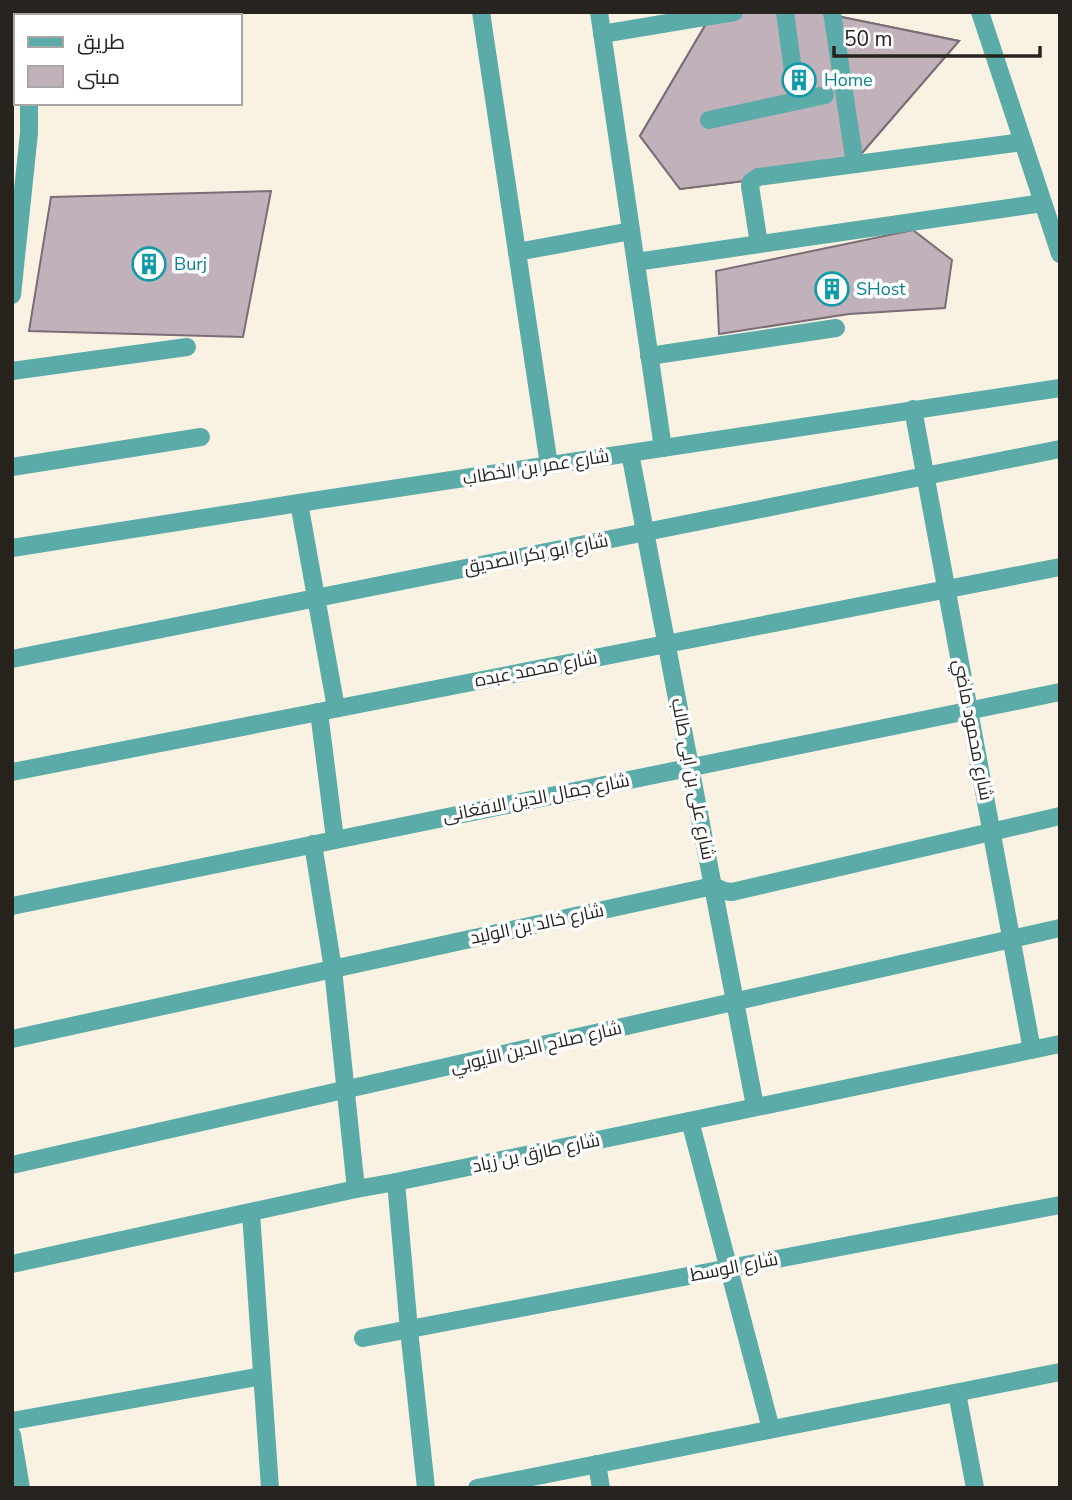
<svg xmlns="http://www.w3.org/2000/svg" width="1072" height="1500" font-family="'Nunito Sans',Cairo,sans-serif">
<style>
.building{fill:#c1b1ba;stroke:#7b6d75;stroke-width:2}
.lines{fill:none;stroke-linecap:round;stroke-linejoin:round}
.minor{stroke:#5baba8;stroke-width:18}
.labels{text-anchor:middle;dominant-baseline:central;stroke-width:7;stroke-linejoin:round;paint-order:stroke}
.culture-label{font-size:18px;fill:#0d838f;stroke:#fff;text-anchor:start}
.street-label{font-size:18px;fill:#27241f;stroke:#fff}
</style>
<rect width="100%" height="100%" fill="#f9f2e3"/>
<g class="building">
<polygon points="713,12 817,12 959,41 849,168 680,189 640,136"/>
<polygon points="713,12 817,12 959,41 849,168 680,189 640,136"/>
<polygon points="271,191 243,337 29,331 51,197"/>
<polygon points="913,230 952,260 945,308 849,314 719,334 716,271"/>
</g>
<g class="lines">
<g class="minor">
<polyline points="20,12 20,16"/>
<polyline points="481,12 549,465"/>
<polyline points="599,12 663,448"/>
<polyline points="785,12 797,101"/>
<polyline points="832,12 855,164"/>
<polyline points="980,12 1060,254"/>
<polyline points="58,16 81,12"/>
<polyline points="602,34 734,12"/>
<polyline points="709,120 825,95"/>
<polyline points="759,244 750,186 751,182 758,177 1023,142"/>
<polyline points="517,252 631,231"/>
<polyline points="636,262 1043,203"/>
<polyline points="12,295 29,133 29,103"/>
<polyline points="649,356 836,328"/>
<polyline points="12,371 187,347"/>
<polyline points="913,409 1032,1050"/>
<polyline points="630,453 755,1106"/>
<polyline points="12,467 201,437"/>
<polyline points="299,503 336,708"/>
<polyline points="12,548 299,503 1060,388"/>
<polyline points="12,659 1060,449"/>
<polyline points="319,712 335,839"/>
<polyline points="12,772 1060,567"/>
<polyline points="313,844 333,969 356,1189"/>
<polyline points="12,906 1060,692"/>
<polyline points="12,1039 713,886 724,891 732,892 1060,816"/>
<polyline points="690,1121 771,1429"/>
<polyline points="12,1165 1060,928"/>
<polyline points="396,1182 409,1330 426,1488"/>
<polyline points="251,1213 270,1488"/>
<polyline points="12,1264 356,1189 396,1182 1060,1044"/>
<polyline points="363,1338 1060,1205"/>
<polyline points="957,1393 975,1488"/>
<polyline points="12,1421 262,1376"/>
<polyline points="12,1435 21,1488"/>
<polyline points="597,1464 601,1488"/>
<polyline points="477,1488 1060,1372"/>
</g>
</g>
<defs>
<symbol id="building-ring" viewBox="-11 -11 22 22"><circle r="9.5" fill="#fff" stroke="#0f9aa8" stroke-width="1.5"/><path d="M-4-6H4V6H1V3H-1V6H-4ZM-2.5-4.3h1.7v1.8h-1.7ZM.8-4.3h1.7v1.8H.8ZM-2.5-1h1.7V.8h-1.7ZM.8-1h1.7V.8H.8Z" fill="#0f9aa8"/></symbol>
</defs>
<g fill-rule="evenodd">
<use href="#building-ring" x="780" y="61" width="38" height="38"/>
<use href="#building-ring" x="130" y="245" width="38" height="38"/>
<use href="#building-ring" x="813" y="270" width="38" height="38"/>
</g>
<g class="labels">
<g class="culture-label">
<text x="824" y="80">Home</text>
<text x="174" y="264">Burj</text>
<text x="856" y="289">SHost</text>
</g>
<g class="street-label">
<text transform="translate(536 467) rotate(-9)">شارع عمر بن الخطاب</text>
<text transform="translate(536 554) rotate(-11)">شارع ابو بكر الصديق</text>
<text transform="translate(536 669) rotate(-11)">شارع محمد عبده</text>
<text transform="translate(973 730) rotate(79)">شارع محمود ماضي</text>
<text transform="translate(693 779) rotate(79)">شارع على بن ابى طالب</text>
<text transform="translate(536 798) rotate(-11)">شارع جمال الدين الافغانى</text>
<text transform="translate(537 924) rotate(-12)">شارع خالد بن الوليد</text>
<text transform="translate(536 1047) rotate(-13)">شارع صلاح الدين الأيوبي</text>
<text transform="translate(536 1153) rotate(-12)">شارع طارق بن زياد</text>
<text transform="translate(734 1267) rotate(-11)">شارع الوسط</text>
</g>
</g>
<rect width="1072" height="1500" fill="none" stroke="#27241f" stroke-width="28"/>
<rect x="14" y="14" width="228" height="91" fill="#ffffff" stroke="#a9a7a5" stroke-width="2"/>
<rect x="28" y="37" width="35" height="10" fill="#5baba8" stroke="#a9a7a5" stroke-width="2"/>
<text x="77" y="49" font-size="21" fill="#27241f">طريق</text>
<rect x="28" y="66" width="35" height="21" fill="#c1b1ba" stroke="#a9a7a5" stroke-width="2"/>
<text x="77" y="84" font-size="21" fill="#27241f">مبنى</text>
<path d="M834 46v10h206v-10" fill="none" stroke="#27241f" stroke-width="3.5"/>
<text x="844" y="46" font-size="21" fill="#27241f" stroke="#ffffff" stroke-width="5" paint-order="stroke">50 m</text>
</svg>
